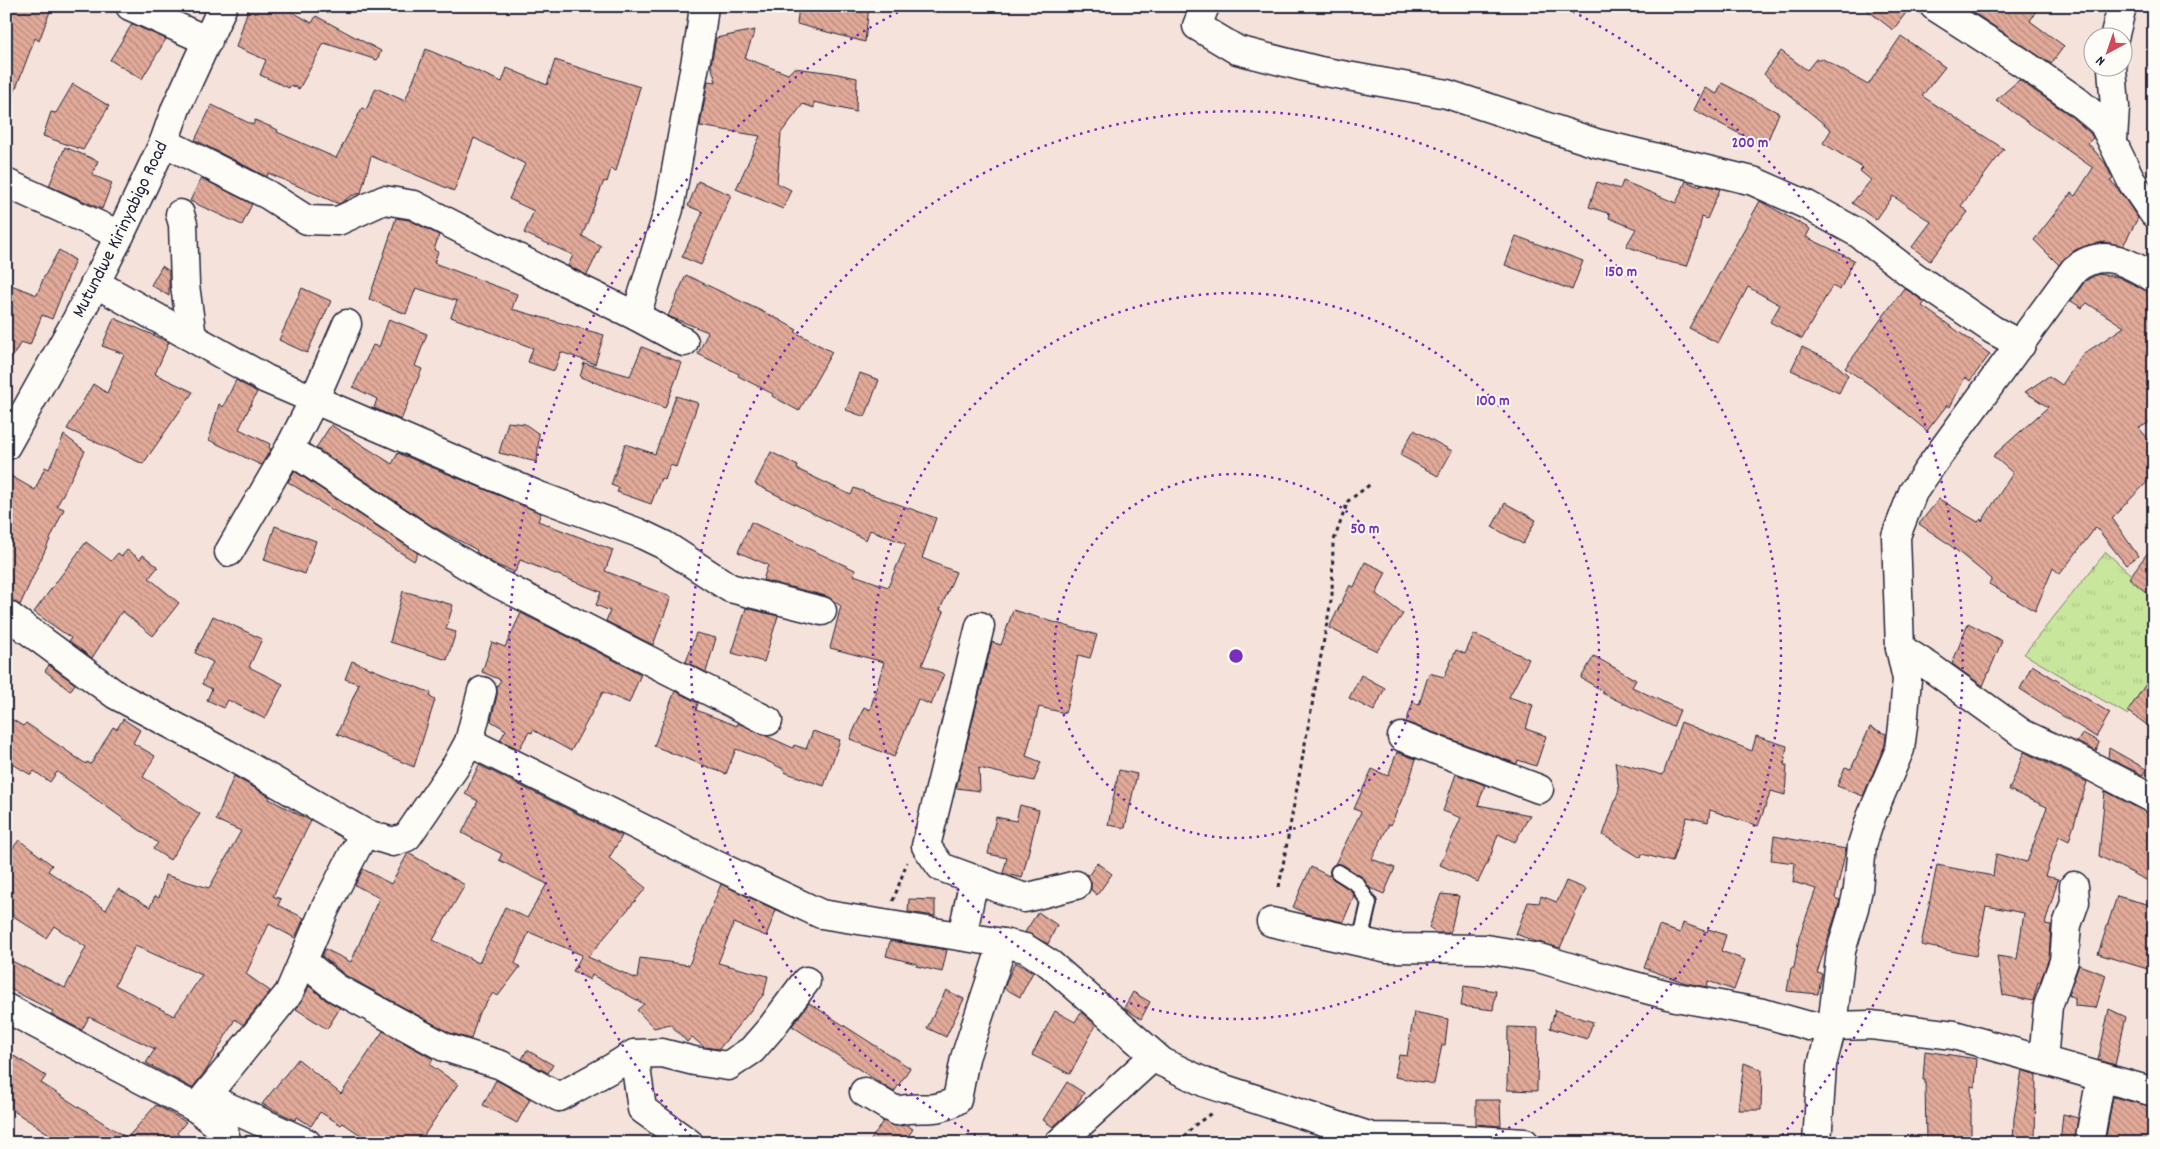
<svg xmlns="http://www.w3.org/2000/svg" width="2160" height="1149" font-family="Dekko,sans-serif">
<style>
.grass{fill:url(#grass-tufts);stroke:#76846c}
.building{fill:url(#building-back-hatch);stroke:#22223b;fill-rule:evenodd}
.lines{fill:none;stroke-linecap:round;stroke-linejoin:round}
.service-casing{stroke:#22223b;stroke-width:18}
.minor-casing{stroke:#22223b;stroke-width:31}
.tertiary-casing{stroke:#22223b;stroke-width:31}
.path{stroke:#22223b;stroke-width:3;stroke-dasharray:4 4;stroke-linecap:butt}
.service{stroke:#fdfcf7;stroke-width:14}
.minor{stroke:#fdfcf7;stroke-width:28}
.tertiary{stroke:#fdfcf7;stroke-width:28}
.ring{fill:none;stroke:#7b2cbf;stroke-width:2.5;stroke-dasharray:2.5 5}
.labels{text-anchor:middle;dominant-baseline:central;stroke-width:4;stroke-linejoin:round;paint-order:stroke}
.street-label{font-size:19px;fill:#22223b;stroke:#fdfcf7}
.centre{fill:#7b2cbf;stroke:#fdfcf7;stroke-width:2.5}
.ring-label{font-size:15px;text-anchor:middle;font-weight:bold;fill:#7b2cbf;stroke:#fdfcf7;stroke-width:4;stroke-linejoin:round;paint-order:stroke}
</style>
<defs>
<pattern id="grass-tufts" width="24" height="20" patternUnits="userSpaceOnUse" patternTransform="scale(1.25)"><rect width="24" height="20" fill="#c9e69d"/><path d="M3 7l-1-3M5 7V3M7 7l1-3M15 17l-1-3M17 17v-4M19 17l1-3" fill="none" stroke="#acc588"/></pattern>
<pattern id="building-back-hatch" width="6" height="6" patternUnits="userSpaceOnUse" patternTransform="scale(1.25)"><rect width="6" height="6" fill="#e2aa99"/><path d="M-1 5l2 2M0 0l6 6M5-1l2 2" fill="none" stroke="#b78a7e"/></pattern>
</defs>
<rect width="100%" height="100%" fill="#f5e3db"/>
<filter id="ink" filterUnits="userSpaceOnUse"><feTurbulence type="fractalNoise" baseFrequency=".02" numOctaves="2"/><feDisplacementMap in="SourceGraphic" scale="10" xChannelSelector="R" yChannelSelector="G"/><feConvolveMatrix kernelMatrix="1 2 1 2 8 2 1 2 1" color-interpolation-filters="sRGB"/></filter>
<g filter="url(#ink)">
<polygon class="grass" points="2106,552 2154,596 2154,684 2128,715 2024,654"/>
<g class="building">
<polygon points="6,6 52,6 39,41 35,38 8,109"/>
<polygon points="249,6 282,6 312,23 316,16 381,51 377,60 324,43 299,89 291,85 289,88 260,75 266,60 236,47"/>
<polygon points="799,6 869,6 865,42 797,24"/>
<polygon points="1862,6 1911,6 1893,30"/>
<polygon points="1978,6 2039,6 2030,21 2064,46 2051,64 1974,13"/>
<polygon points="132,24 166,39 142,79 110,60"/>
<polygon points="755,30 745,58 788,74 794,68 833,73 857,78 856,112 814,102 814,108 803,104 781,133 777,183 791,190 783,209 736,189 760,136 700,126 708,81 716,82 711,65 716,38"/>
<polygon points="1901,36 1945,67 1922,96 2004,149 1961,206 1968,212 1930,261 1912,247 1931,222 1893,196 1876,220 1852,203 1871,180 1860,171 1863,168 1823,143 1831,130 1764,74 1781,51 1807,70 1816,59 1823,59 1868,85"/>
<polygon points="426,49 502,82 507,68 547,85 555,60 640,87 616,171 611,169 607,182 604,181 582,236 601,246 587,275 568,266 573,255 524,233 534,211 509,199 525,164 474,138 454,191 371,156 361,193 351,196 339,204 268,173 267,177 195,140 212,105 253,125 255,120 278,130 277,132 336,158 362,108 366,110 376,88 405,101"/>
<polygon points="2019,80 2067,113 2090,133 2093,138 2088,143 2105,163 2113,179 2110,181 2116,186 2138,218 2123,246 2105,242 2088,245 2075,250 2059,265 2034,240 2071,193 2075,196 2093,168 1996,100"/>
<polygon points="1722,83 1779,113 1765,147 1694,110 1705,88 1717,94"/>
<polygon points="73,84 109,106 83,150 43,136 51,112 56,113"/>
<polygon points="65,147 98,161 92,175 112,183 102,209 49,186"/>
<polygon points="201,178 252,204 242,225 190,201"/>
<polygon points="698,181 731,195 701,265 682,257 703,212 688,206"/>
<polygon points="1623,181 1676,203 1686,181 1700,187 1701,184 1720,189 1707,219 1702,217 1696,243 1687,266 1655,259 1656,257 1626,246 1636,229 1609,218 1610,214 1589,207 1597,182 1620,189"/>
<polygon points="1760,201 1810,229 1806,237 1854,260 1840,290 1832,286 1802,339 1770,322 1780,305 1748,287 1718,343 1689,328"/>
<polygon points="396,218 409,220 439,235 434,250 438,252 434,263 517,294 512,309 604,335 595,364 561,352 554,371 528,362 533,348 451,317 457,301 416,288 406,314 369,299"/>
<polygon points="1516,236 1583,261 1572,290 1505,265"/>
<polygon points="59,250 75,260 52,319 42,315 30,345 21,342 6,368 6,283 37,295 43,279"/>
<polygon points="162,266 169,271 169,296 151,285"/>
<polygon points="2098,274 2118,277 2154,294 2154,420 2139,428 2154,446 2154,475 2112,518 2138,556 2126,565 2096,527 2060,574 2053,568 2035,611 1989,584 1992,579 1946,542 1919,524 1939,499 1978,522 1981,519 1982,521 2013,473 1993,456 2048,407 2025,392 2049,376 2062,385 2082,355 2124,327 2087,303 2082,308 2071,301 2085,281"/>
<polygon points="686,275 778,319 797,330 795,332 832,352 799,411 772,396 773,394 738,376 739,374 698,354 708,332 668,316"/>
<polygon points="302,288 331,301 307,353 279,340"/>
<polygon points="1904,288 1925,302 1922,306 1990,354 1970,381 1965,377 1950,407 1947,405 1927,431 1876,389 1845,368"/>
<polygon points="114,318 169,342 155,374 193,392 143,464 67,429 93,384 107,393 124,354 102,346"/>
<polygon points="389,319 427,334 415,366 422,369 401,420 374,408 377,399 353,387 373,345 379,347"/>
<polygon points="642,347 682,363 665,408 580,377 584,363 630,376"/>
<polygon points="1802,347 1833,362 1848,375 1839,393 1791,370"/>
<polygon points="860,373 879,380 865,417 846,410"/>
<polygon points="236,380 257,392 239,429 270,444 269,447 271,449 261,465 209,440 219,404 223,407"/>
<polygon points="676,396 698,403 676,467 670,465 665,480 661,478 651,504 617,492 619,488 611,485 625,444 655,454"/>
<polygon points="508,422 525,424 539,434 537,462 499,453"/>
<polygon points="331,425 392,464 398,453 541,513 538,521 613,550 605,571 671,597 653,645 606,621 610,611 596,605 601,592 520,560 515,572 496,565 476,552 477,550 432,526 316,448"/>
<polygon points="1414,430 1452,451 1438,476 1400,455"/>
<polygon points="64,435 85,451 57,506 64,509 20,605 6,599 6,473 35,490 45,467 49,469"/>
<polygon points="771,452 798,466 797,469 851,495 854,488 936,518 922,558 956,572 940,610 944,612 922,665 944,674 931,705 918,699 894,757 850,739 864,707 870,710 884,662 830,648 841,606 826,596 763,580 768,565 738,552 751,522 855,570 854,575 888,587 906,544 870,530 866,540 755,484"/>
<polygon points="294,471 418,553 414,561 288,482"/>
<polygon points="1505,503 1536,520 1523,544 1492,527"/>
<polygon points="275,526 316,541 305,574 264,560"/>
<polygon points="86,542 111,561 118,553 122,556 127,550 140,559 143,555 158,567 149,578 179,603 153,636 122,611 92,658 69,641 71,638 34,612"/>
<polygon points="2154,544 2154,599 2129,578"/>
<polygon points="1365,562 1386,572 1376,594 1403,614 1377,651 1329,628 1350,585 1354,587"/>
<polygon points="403,591 453,605 446,629 456,632 447,660 390,642"/>
<polygon points="746,608 778,616 764,662 732,653"/>
<polygon points="1013,610 1097,635 1090,658 1078,655 1071,692 1065,713 1039,707 1026,756 1041,762 1034,781 979,768 980,791 956,788 992,642 1001,645"/>
<polygon points="521,613 641,674 629,703 603,692 571,751 533,730 532,733 529,732 519,749 500,740 506,730 491,721 497,695 497,686 501,680 482,672 492,642 505,647"/>
<polygon points="213,616 262,639 249,667 283,684 265,719 228,700 224,708 207,700 212,689 202,684 213,662 195,653"/>
<polygon points="1968,623 2002,641 1983,686 1952,664"/>
<polygon points="696,633 716,638 706,672 686,662"/>
<polygon points="1474,634 1529,659 1509,697 1533,705 1526,729 1546,736 1536,766 1518,760 1517,764 1406,722 1413,702 1419,705 1429,673 1444,677 1456,650 1465,654"/>
<polygon points="1594,656 1636,680 1632,687 1680,710 1673,727 1602,693 1603,691 1581,678"/>
<polygon points="352,661 431,693 430,697 435,700 414,767 337,734 359,684 345,679"/>
<polygon points="49,665 75,684 70,691 45,671"/>
<polygon points="2032,665 2110,713 2096,737 2020,689"/>
<polygon points="2154,672 2154,730 2128,711"/>
<polygon points="1361,675 1385,688 1374,711 1349,698"/>
<polygon points="675,691 698,703 696,710 737,726 738,723 793,748 794,745 806,749 813,731 840,740 824,786 784,772 785,770 763,759 736,749 726,774 654,746"/>
<polygon points="6,716 23,726 26,723 86,764 87,762 91,764 113,727 117,729 123,719 140,730 133,743 155,756 143,777 200,814 170,860 153,849 158,843 57,772 50,782 34,771 31,775 6,760"/>
<polygon points="1681,722 1752,751 1756,736 1787,746 1784,765 1787,765 1785,795 1771,791 1758,826 1710,810 1708,822 1687,817 1672,862 1642,854 1641,858 1603,835 1619,790 1615,762 1663,775"/>
<polygon points="1870,727 1886,734 1885,745 1863,796 1837,786 1845,767 1851,769"/>
<polygon points="2083,733 2099,742 2096,751 2077,742"/>
<polygon points="2109,748 2146,769 2143,775 2108,758"/>
<polygon points="1397,752 1416,759 1408,785 1391,825 1389,824 1372,859 1395,868 1384,894 1370,888 1362,877 1343,865 1335,864 1361,812 1354,809 1372,769 1388,776"/>
<polygon points="2024,752 2087,782 2069,841 2059,836 2045,876 2058,879 2045,924 2051,925 2049,958 2040,982 2038,982 2033,1001 2003,995 1997,956 2017,959 2024,913 1986,906 1976,956 1921,945 1937,865 1993,876 1996,854 2027,862 2047,807 2009,790"/>
<polygon points="479,765 622,836 609,858 646,888 588,957 637,979 640,958 689,965 721,884 776,910 766,936 734,923 718,963 768,976 764,994 719,1049 704,1047 692,1037 687,1042 670,1024 654,1028 637,1010 644,1004 592,975 590,980 573,971 582,955 529,932 515,963 520,967 498,996 493,993 478,1015 471,1039 450,1033 345,975 322,956 325,949 351,962 379,898 355,885 363,869 391,884 408,853 465,885 433,940 479,963 505,907 527,918 547,884 499,860 502,854 462,833 478,801 465,794"/>
<polygon points="1119,770 1137,774 1125,828 1108,825"/>
<polygon points="1456,774 1485,785 1478,805 1530,815 1515,842 1498,834 1491,855 1478,882 1440,865 1461,818 1443,811"/>
<path d="M234 776 270 797 269 799 311 821 273 896 281 899 278 905 304 918 295 938 269 924 246 974 270 991 243 1025 235 1019 207 1069 192 1088 146 1063 155 1049 89 1017 82 1030 51 1014 53 1011 6 987V958L65 988 86 947 54 926 46 938 6 911V857L19 840 52 865 48 871 106 910 118 889 150 907 155 896 159 898 165 875 209 888 241 831 216 820ZM135 946 202 975 174 1016 115 985Z"/>
<polygon points="2105,791 2147,813 2154,814 2154,884 2099,856"/>
<polygon points="1020,805 1039,810 1022,878 1003,873 1007,858 988,854 996,817 1016,821"/>
<polygon points="1774,836 1846,849 1835,898 1840,900 1839,904 1817,973 1822,974 1818,994 1787,991 1791,968 1794,968 1799,937 1816,889 1793,882 1795,863 1771,860"/>
<polygon points="1097,863 1112,874 1097,895 1091,890 1091,882 1088,876"/>
<polygon points="1311,867 1329,876 1330,874 1333,879 1351,890 1354,896 1343,922 1307,914 1293,907"/>
<polygon points="1566,881 1586,889 1560,948 1534,941 1516,934 1528,902 1539,903 1541,896 1557,902"/>
<polygon points="1441,894 1459,896 1450,933 1436,933 1429,928"/>
<polygon points="2117,896 2154,906 2154,971 2098,954"/>
<polygon points="909,899 935,900 935,916 908,912"/>
<polygon points="1038,912 1057,925 1048,944 1025,932"/>
<polygon points="1683,923 1707,932 1708,929 1726,935 1721,951 1745,960 1734,990 1708,981 1707,987 1686,983 1644,968 1659,926 1680,933"/>
<polygon points="890,941 947,950 942,972 916,966 917,964 886,956"/>
<polygon points="1015,962 1033,972 1020,997 1004,988"/>
<polygon points="2079,965 2106,975 2096,1008 2075,1006 2075,998 2068,995"/>
<polygon points="309,986 326,1000 340,1008 327,1029 296,1009 303,999"/>
<polygon points="1464,986 1496,991 1493,1010 1461,1006"/>
<polygon points="946,990 964,999 946,1037 927,1028"/>
<polygon points="1133,992 1150,1002 1141,1019 1124,1008"/>
<polygon points="809,1003 910,1068 894,1092 792,1026"/>
<polygon points="2109,1009 2126,1017 2115,1065 2098,1060"/>
<polygon points="1555,1010 1593,1022 1587,1039 1550,1028"/>
<polygon points="1055,1011 1075,1022 1081,1012 1096,1025 1070,1074 1032,1055"/>
<polygon points="1414,1012 1448,1019 1445,1045 1442,1045 1434,1084 1395,1077 1399,1055 1407,1056"/>
<polygon points="1508,1027 1538,1028 1537,1091 1507,1090"/>
<polygon points="383,1031 433,1059 430,1065 458,1084 419,1143 372,1143 343,1123 341,1125 320,1112 311,1126 297,1117 295,1120 262,1104 298,1059 341,1094"/>
<polygon points="527,1050 553,1065 548,1073 522,1059"/>
<polygon points="6,1051 46,1076 41,1083 127,1138 156,1105 186,1122 177,1133 186,1143 63,1143 6,1106"/>
<polygon points="1925,1051 1977,1059 1975,1087 1971,1086 1971,1143 1926,1143 1925,1080 1923,1080"/>
<polygon points="1744,1063 1762,1070 1761,1110 1738,1110"/>
<polygon points="2022,1070 2036,1075 2035,1143 2013,1143 2014,1118"/>
<polygon points="496,1080 530,1099 517,1123 483,1105"/>
<polygon points="1067,1082 1084,1093 1075,1107 1053,1127 1043,1120"/>
<polygon points="2113,1097 2154,1107 2154,1143 2105,1143"/>
<polygon points="1476,1100 1500,1100 1501,1126 1476,1124"/>
<polygon points="2063,1114 2078,1118 2074,1143 2060,1143"/>
<polygon points="883,1121 898,1126 907,1125 913,1129 904,1143 869,1143"/>
</g>
<g class="lines">
<defs>
<polyline id="service" points="1338,872 1357,884 1369,903 1360,942"/>
<g id="minor">
<polyline points="130,6 208,41"/>
<polyline points="1205,6 1197,26 1237,50 1320,71 1447,94 1596,143 1753,181 1807,205 1858,233 1914,276 1993,330 2021,345"/>
<polyline points="1934,6 2021,62 2077,101 2103,123 2132,182 2154,214"/>
<polyline points="2114,38 2122,6"/>
<polyline points="2112,68 2115,107 2113,140"/>
<polyline points="164,142 268,195 307,220 338,221 384,200 414,205 543,271 636,316 684,342"/>
<polyline points="6,183 120,235"/>
<polyline points="180,214 183,224 185,285 192,337"/>
<polyline points="95,283 266,379 539,496 639,533 664,545 730,588 822,611"/>
<polyline points="636,316 669,209 700,37 704,6"/>
<polyline points="289,449 424,539 491,580 768,721"/>
<polyline points="229,552 289,449 314,400 347,324"/>
<polyline points="6,614 116,695 227,754 364,833 393,842 407,837 457,764 469,742 714,864 821,914 1003,943 1025,948 1050,964 1162,1062 1206,1083 1372,1137 1441,1138 1525,1143"/>
<polyline points="980,626 926,846 941,867 1025,898 1076,885"/>
<polyline points="1900,648 1930,667 2023,734 2087,764 2154,799"/>
<polyline points="1402,737 1539,789"/>
<polyline points="469,742 482,691"/>
<path d="M1271 922 1388 948 1486 949 1539 958 1612 980 1676 997 1763 1013 1809 1026H1832L1841 951 1854 908 1858 889 1862 845 1871 817 1900 749 1903 726 1907 679 1900 648 1896 536 1913 492 1933 463 2074 270C2101 247 2126 261 2154 278"/>
<polyline points="962,936 974,880"/>
<polyline points="304,962 336,988 444,1047 501,1065 559,1097 612,1068 634,1054 662,1053 694,1061 728,1066 752,1050 771,1028 806,981"/>
<polyline points="6,1008 196,1108 223,1129 227,1143"/>
<polyline points="634,1054 642,1109 689,1143"/>
<polyline points="2043,1060 2048,1006 2064,961 2067,925 2075,902 2074,886"/>
<path d="M864 1092 896 1111C919 1105 935 1114 957 1100L965 1058 1003 943"/>
<polyline points="206,1097 307,1143"/>
<polyline points="196,1108 289,993 325,909 364,833"/>
<polyline points="1059,1143 1154,1056"/>
<polyline points="1817,1143 1822,1065 1832,1026 1871,1025 1954,1035 2154,1092"/>
<polyline points="2089,1143 2101,1077"/>
</g>
<g id="tertiary">
<path id="s1" d="M6 446 77 319 120 235 164 142 176 108 223 6"/>
</g>
</defs>
<use href="#service" class="service-casing"/>
<use href="#minor" class="minor-casing"/>
<use href="#tertiary" class="tertiary-casing"/>
<g class="path">
<polyline points="1279,887 1332,595 1333,543 1348,501 1372,483"/>
<polyline points="893,901 907,862"/>
<polyline points="1178,1143 1195,1125 1213,1112"/>
</g>
<use href="#service" class="service"/>
<use href="#minor" class="minor"/>
<use href="#tertiary" class="tertiary"/>
</g>
</g>
<g class="ring">
<circle cx="1236" cy="656" r="182"/>
<circle cx="1236" cy="656" r="363"/>
<path d="M989 1142A545 545 0 1 1 1483 1142"/>
<path d="M696 1142A727 727 0 0 1 906 8M1566 8A727 727 0 0 1 1776 1142"/>
</g>
<g class="labels">
<g class="street-label">
<text stroke="none"><textPath href="#s1" startOffset="245">Mutundwe Kirinyabigo Road</textPath></text>
</g>
</g>
<circle cx="1236" cy="656" r="8" class="centre"/>
<g class="ring-label">
<text x="1750" y="147">200 m</text>
<text x="1621" y="276">150 m</text>
<text x="1493" y="405">100 m</text>
<text x="1365" y="533">50 m</text>
</g>
<rect width="2160" height="1149" fill="none" stroke="#fdfcf7" stroke-width="25"/>
<rect x="12" y="12" width="2135" height="1124" fill="none" stroke="#22223b" stroke-width="2" filter="url(#ink)"/>
<g transform="translate(2108 52) rotate(220)"><circle r="24" fill="#fdfcf7" stroke="#a5a5ac"/>
<path d="M0-4L9 19L0 12L-9 19Z" fill="#d1495b"/>
<text y="-8" font-size="14" font-weight="bold" text-anchor="middle" fill="#22223b">N</text>
</g>
</svg>
